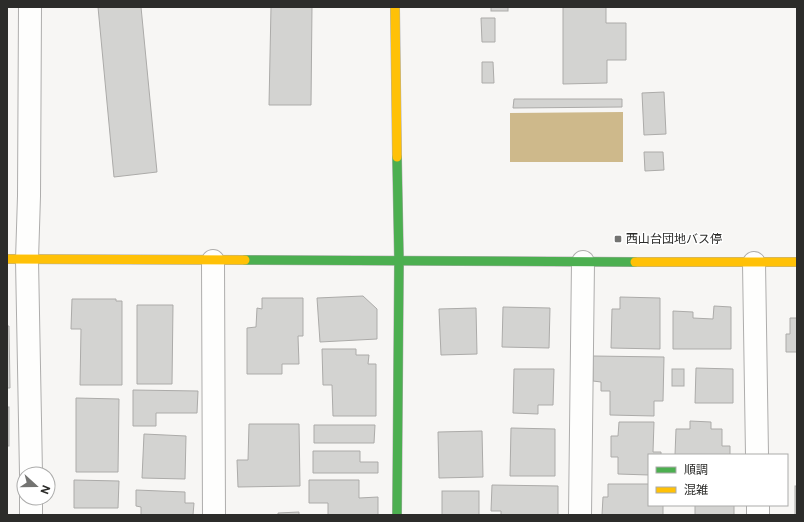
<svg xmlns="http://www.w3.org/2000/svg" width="804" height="522" font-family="'Public Sans','Noto Sans JP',sans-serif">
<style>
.water{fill:#ceb98b}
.building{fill:#d3d3d1;stroke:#acaba9}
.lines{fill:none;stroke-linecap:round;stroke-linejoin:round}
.street-casing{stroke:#aeadac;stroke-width:24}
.fast-casing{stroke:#aeadac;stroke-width:10}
.slow-casing{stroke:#aeadac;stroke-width:10}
.street{stroke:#fefefd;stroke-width:22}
.fast{stroke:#4caf50;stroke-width:9}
.slow{stroke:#ffc107;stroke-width:9}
.poi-dot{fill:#737371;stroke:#fff;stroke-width:1.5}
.labels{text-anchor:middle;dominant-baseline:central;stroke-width:3;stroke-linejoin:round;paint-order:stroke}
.poi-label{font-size:12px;fill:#2c2c2a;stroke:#fff;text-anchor:start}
</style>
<rect width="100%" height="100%" fill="#f7f6f4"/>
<polygon class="water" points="623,112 623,162 510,162 510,113"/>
<g class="building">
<polygon points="98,7 141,7 157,172 114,177"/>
<polygon points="271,7 312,7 311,105 269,105"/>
<rect x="491" y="7" width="17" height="4"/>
<polygon points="563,7 606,7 606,23 626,23 626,60 607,60 607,83 563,84"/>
<polygon points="481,18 495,18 495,42 482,42"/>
<polygon points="482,62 493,62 494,83 482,83"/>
<polygon points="664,92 666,134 644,135 642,93"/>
<polygon points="514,99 622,99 622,107 513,108"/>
<polygon points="644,152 663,152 664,170 645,171"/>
<polygon points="363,296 377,309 377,339 320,342 317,298"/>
<polygon points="620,297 660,298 660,349 611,348 612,309 620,309"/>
<polygon points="262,298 303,298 303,336 298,336 299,364 282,364 282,374 247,374 247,328 256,327 257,308 262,309"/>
<polygon points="72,299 116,299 116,301 122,301 122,385 80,385 81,329 71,329"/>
<polygon points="137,305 173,305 172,384 137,384"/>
<polygon points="714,306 731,307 731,349 673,349 673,311 693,312 693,318 713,319"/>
<polygon points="503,307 550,308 549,348 502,347"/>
<polygon points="476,308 477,354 441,355 439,309"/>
<polygon points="790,318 797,318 797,352 786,352 786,334 790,334"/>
<polygon points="7,326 9,326 10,388 7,388"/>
<polygon points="322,349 356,349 356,355 369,355 368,364 376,364 376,416 333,416 332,385 323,385"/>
<polygon points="593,356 664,357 663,401 654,401 654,416 610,415 610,391 601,391 601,382 593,381"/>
<polygon points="696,368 733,369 733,403 695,403"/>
<polygon points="514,369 554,369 553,405 538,405 538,414 513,413"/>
<rect x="672" y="369" width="12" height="17"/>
<polygon points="133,390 198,391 197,413 156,413 156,426 133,426"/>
<polygon points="76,398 119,399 118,472 76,472"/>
<rect x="7" y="407" width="2" height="39"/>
<polygon points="690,421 711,422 711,429 722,429 722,446 730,446 730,455 675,455 676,429 690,429"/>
<polygon points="619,422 654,422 653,452 661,452 661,455 649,455 649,475 618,474 618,457 611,457 611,436 618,436"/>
<polygon points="249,424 299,424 300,486 238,487 237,460 248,460"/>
<polygon points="314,425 375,425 374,443 314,443"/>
<polygon points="511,428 555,429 555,476 510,476"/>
<polygon points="482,431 483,477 439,478 438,432"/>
<polygon points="144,434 186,436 185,479 142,478"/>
<polygon points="313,451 360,451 360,462 378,462 378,473 313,473"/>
<polygon points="74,480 119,481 118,508 74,508"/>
<polygon points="309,480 359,480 359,498 378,497 378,515 328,515 328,503 309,503"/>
<polygon points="608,484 649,484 649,505 663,505 663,515 602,515 603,497 608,497"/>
<polygon points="492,485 558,486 558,515 501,515 501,511 491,511"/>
<rect x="795" y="486" width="2" height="29"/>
<polygon points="136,490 185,492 185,503 194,503 193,515 141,515 141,507 136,506"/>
<rect x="442" y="491" width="37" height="24"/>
<rect x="695" y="505" width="39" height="10"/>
<polygon points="299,512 299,515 278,515 278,513"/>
</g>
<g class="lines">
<defs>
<g id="street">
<polyline points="30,7 29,196 27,260 31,474"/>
<polyline points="213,261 214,515"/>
<polyline points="754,263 757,455"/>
<polyline points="31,498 31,515"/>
<polyline points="758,505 758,515"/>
<polyline points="580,515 583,262"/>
</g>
<g id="fast">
<polyline points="245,260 635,262"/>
<polyline points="397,515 399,261 397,157"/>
</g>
<g id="slow">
<polyline points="395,7 397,157"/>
<polyline points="7,259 245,260"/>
<polyline points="635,262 797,262"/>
</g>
</defs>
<use href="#street" class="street-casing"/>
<use href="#fast" class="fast-casing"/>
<use href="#slow" class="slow-casing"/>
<use href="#street" class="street"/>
<use href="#fast" class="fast"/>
<use href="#slow" class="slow"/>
</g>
<rect class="poi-dot" x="614" y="235" width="8" height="8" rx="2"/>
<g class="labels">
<g class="poi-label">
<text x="626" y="239">西山台団地バス停</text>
</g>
</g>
<rect width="804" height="522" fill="none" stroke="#2c2c2a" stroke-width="16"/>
<rect x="648" y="454" width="140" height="52" fill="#ffffff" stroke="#ababaa"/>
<rect x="656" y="467" width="20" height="6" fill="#4caf50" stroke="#ababaa"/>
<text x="684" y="474" font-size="12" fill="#2c2c2a">順調</text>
<rect x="656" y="487" width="20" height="6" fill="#ffc107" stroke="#ababaa"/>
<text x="684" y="494" font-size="12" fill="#2c2c2a">混雑</text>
<g transform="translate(36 486) rotate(111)"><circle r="19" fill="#ffffff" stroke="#ababaa"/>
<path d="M0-3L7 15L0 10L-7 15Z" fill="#737371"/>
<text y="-6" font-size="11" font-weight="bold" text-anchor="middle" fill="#2c2c2a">N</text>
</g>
</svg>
